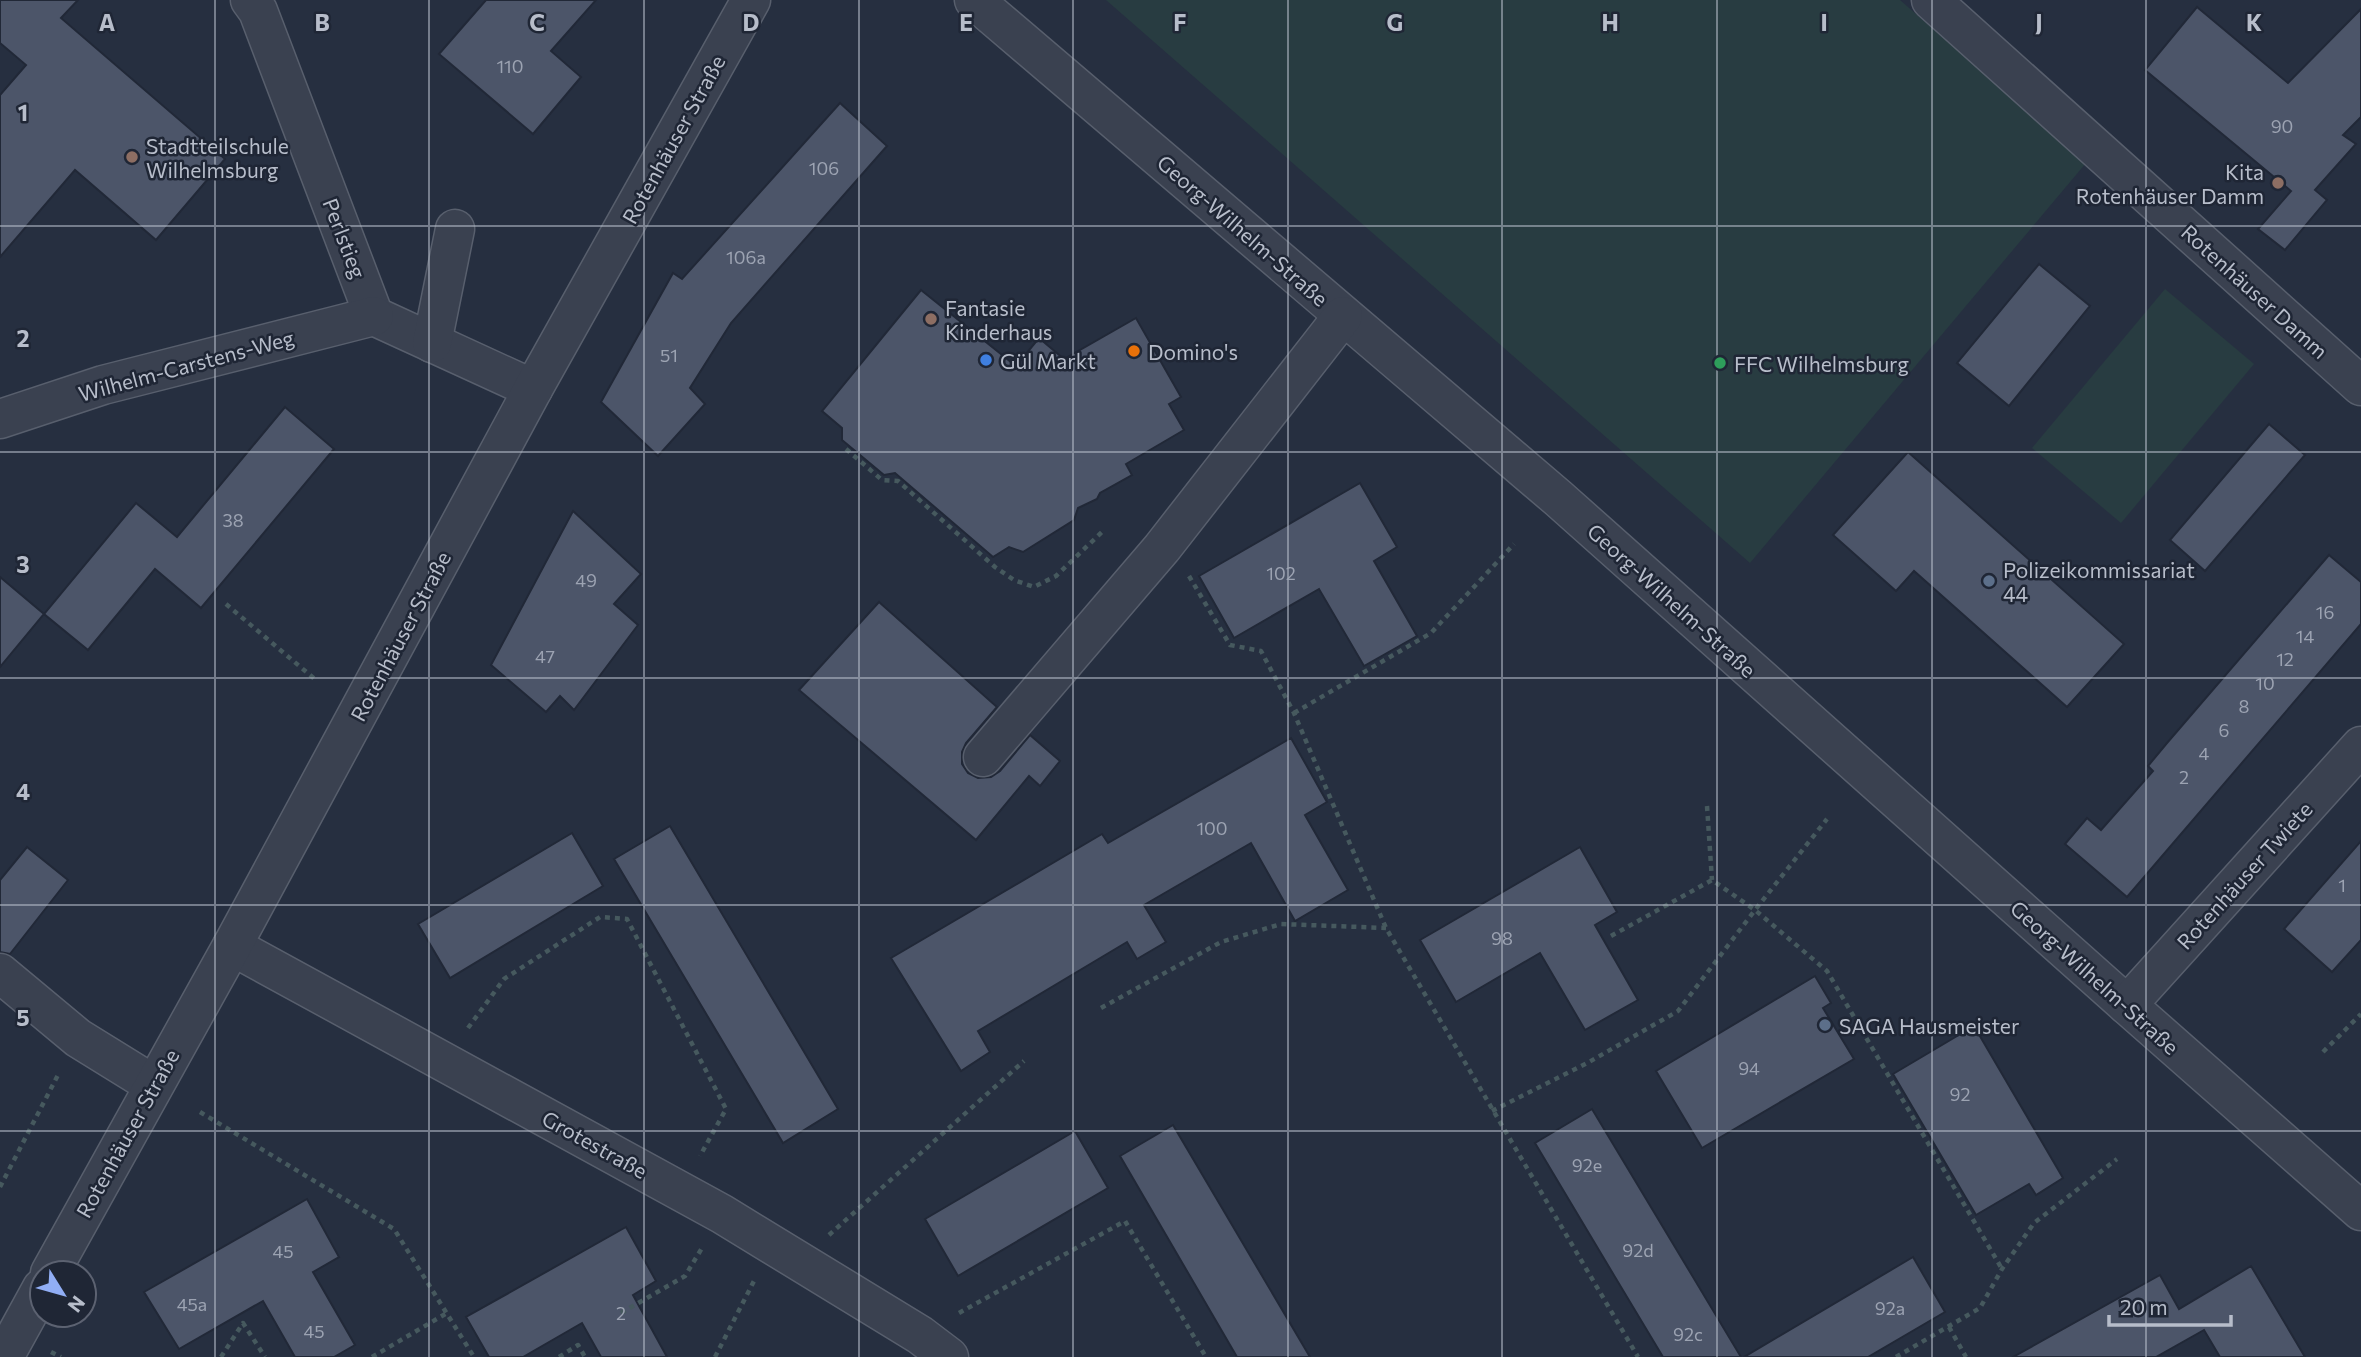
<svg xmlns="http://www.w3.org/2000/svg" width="2361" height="1357" font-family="Commissioner,sans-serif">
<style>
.green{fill:#283c41}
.building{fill:#4c5569;stroke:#212837;stroke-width:2}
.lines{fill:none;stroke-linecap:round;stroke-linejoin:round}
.minor-casing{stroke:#585f6d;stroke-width:41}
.path{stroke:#46595e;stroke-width:4.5;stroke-dasharray:5 5;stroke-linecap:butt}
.minor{stroke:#3a4150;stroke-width:38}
.grid{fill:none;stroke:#b7bdca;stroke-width:2;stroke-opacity:0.55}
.education-dot{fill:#8d6e63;stroke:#1f2635;stroke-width:2.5}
.food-dot{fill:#e8710a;stroke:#1f2635;stroke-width:2.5}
.shop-dot{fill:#3f7fe0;stroke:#1f2635;stroke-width:2.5}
.leisure-dot{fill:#2e9e5b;stroke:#1f2635;stroke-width:2.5}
.service-dot{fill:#5c6f8a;stroke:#1f2635;stroke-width:2.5}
.labels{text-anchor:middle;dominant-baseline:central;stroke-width:5;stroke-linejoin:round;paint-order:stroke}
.number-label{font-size:18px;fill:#9ca3b2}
.street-label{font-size:21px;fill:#b7bdca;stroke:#1f2635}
.poi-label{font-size:21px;fill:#b7bdca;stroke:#1f2635;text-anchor:start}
.grid-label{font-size:23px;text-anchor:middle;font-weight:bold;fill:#b7bdca;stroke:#1f2635;stroke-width:5;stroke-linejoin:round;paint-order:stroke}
</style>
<rect width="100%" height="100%" fill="#262f40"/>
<g class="green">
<polygon points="1106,0 1900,0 2086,163 1750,563"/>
<polygon points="2165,289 2254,364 2121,523 2032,448"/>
</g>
<g class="building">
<polygon points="0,0 78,0 61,18 225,159 156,240 75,170 0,257 0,95 26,65 0,43"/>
<polygon points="486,0 596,0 551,51 581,77 533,134 439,54"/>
<polygon points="2197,7 2288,83 2361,9 2361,117 2343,135 2356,144 2315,190 2327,200 2285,250 2258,229 2291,191 2145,70"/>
<polygon points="840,103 887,146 731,323 690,388 705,404 658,456 601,402 673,273 682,279"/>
<polygon points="2039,264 2090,306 2009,406 1957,363"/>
<polygon points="921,290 1016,366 1039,338 1064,359 1136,318 1181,397 1169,404 1184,430 1126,464 1132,475 1100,493 1097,499 1078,508 1074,520 1023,552 1009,547 993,557 895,473 884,475 842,440 842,428 822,411"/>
<polygon points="285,407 334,449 201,608 155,569 88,650 44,614 136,503 177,537"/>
<polygon points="2269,424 2305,455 2205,571 2170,540"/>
<polygon points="1908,452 2124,644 2067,707 1914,571 1896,591 1833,535"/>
<polygon points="1360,483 1397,547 1374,561 1417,636 1364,666 1319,589 1234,638 1199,576"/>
<polygon points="573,511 641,574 614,604 638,625 574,710 560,696 546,712 491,665"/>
<polygon points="2329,555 2361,582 2361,624 2127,897 2065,844 2087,818 2101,830 2153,771 2148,766 2167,743"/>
<polygon points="0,577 44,614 0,667"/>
<polygon points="879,602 997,707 966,743 962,752 962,764 968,773 978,778 991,777 1000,771 1030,735 1060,761 1040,786 1029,776 976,840 799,690"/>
<polygon points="1291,738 1327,802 1305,815 1348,890 1295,921 1251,843 1144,905 1166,942 1137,959 1127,942 978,1031 990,1052 961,1071 891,958 1102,834 1108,843"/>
<polygon points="670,826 838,1109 783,1143 614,859"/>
<polygon points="572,833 603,886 450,978 418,924"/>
<polygon points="2361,841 2361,940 2332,972 2284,929"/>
<polygon points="27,847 68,880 10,954 0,952 0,880"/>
<polygon points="1580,847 1617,912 1595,925 1638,1000 1585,1030 1540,953 1456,1002 1420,940"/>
<polygon points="1815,976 1831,1003 1823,1008 1854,1059 1702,1148 1656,1071"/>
<polygon points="1974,1026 2063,1178 2036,1195 2029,1184 1976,1215 1893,1074"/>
<polygon points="1592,1109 1693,1277 1741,1357 1663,1357 1615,1277 1535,1143"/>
<polygon points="1173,1125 1310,1357 1237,1357 1120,1156"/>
<polygon points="1075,1131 1108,1188 958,1276 925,1219"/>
<polygon points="307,1199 339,1257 313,1272 355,1345 334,1357 295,1357 263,1301 179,1349 144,1292"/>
<polygon points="626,1227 656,1281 633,1295 667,1357 601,1357 582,1323 523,1357 489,1357 466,1317"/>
<polygon points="1913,1257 1945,1312 1868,1357 1744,1357"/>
<polygon points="2251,1266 2305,1357 2220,1357 2204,1330 2156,1357 2013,1357 2160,1275 2179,1309"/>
</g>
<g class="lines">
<defs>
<g id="minor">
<polyline points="250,0 258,11 374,316 533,389"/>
<polyline points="974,0 1558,498 2127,1005 2361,1211"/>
<polyline points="1931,0 2361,386"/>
<polyline points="432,343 455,229"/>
<polyline points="0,419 103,385 374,316"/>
<polyline points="983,757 1162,548 1343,316"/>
<polyline points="232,946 722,1214 920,1335 949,1357"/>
<polyline points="0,973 78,1038 154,1085"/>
<polyline points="2127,1005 2361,746"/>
<polyline points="50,1273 232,946 533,389 751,0"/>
<polyline points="4,1357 42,1288"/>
</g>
</defs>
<use href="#minor" class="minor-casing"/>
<g class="path">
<polyline points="846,449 882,480 898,481 995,567 1014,580 1034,587 1056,576 1103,531"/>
<polyline points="1189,576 1230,645 1261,651 1294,713 1386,928 1638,1357"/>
<polyline points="226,604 317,681"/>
<polyline points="1294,713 1431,633 1514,544"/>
<polyline points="1707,806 1712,880"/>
<polyline points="1611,936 1712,880 1755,910 1827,971 2002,1269"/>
<polyline points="1101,1008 1221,942 1281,924 1386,928"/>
<polyline points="468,1028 504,979 600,917 627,919 726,1109 700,1156"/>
<polyline points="2323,1052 2361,1014"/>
<polyline points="1492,1111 1589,1062 1678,1011 1755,910 1827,819"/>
<polyline points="200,1112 394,1229 474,1357"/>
<polyline points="0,1187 59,1073"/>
<polyline points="829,1235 1024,1061"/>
<polyline points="621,1313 685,1276 702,1248"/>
<polyline points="959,1313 1125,1221 1206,1357"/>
<polyline points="1949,1327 1966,1357"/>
<polyline points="51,1352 61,1357"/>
<polyline points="221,1357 243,1323 265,1357"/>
<polyline points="372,1357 447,1313"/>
<polyline points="559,1357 578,1345 585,1357"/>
<polyline points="715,1357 755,1279"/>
<polyline points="1896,1357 1980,1308 2002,1269 2034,1223 2117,1159"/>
</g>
<use href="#minor" class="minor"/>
</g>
<path class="grid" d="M215 0V1357M429 0V1357M644 0V1357M859 0V1357M1073 0V1357M1288 0V1357M1502 0V1357M1717 0V1357M1932 0V1357M2146 0V1357M0 226H2361M0 452H2361M0 678H2361M0 905H2361M0 1131H2361"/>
<g class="education-dot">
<circle cx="132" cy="157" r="7"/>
<circle cx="2278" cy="183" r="7"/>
<circle cx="931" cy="319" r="7"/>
</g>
<circle class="food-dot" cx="1134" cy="351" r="7"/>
<circle class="shop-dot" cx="986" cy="360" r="7"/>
<circle class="leisure-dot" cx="1720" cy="363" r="7"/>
<g class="service-dot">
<circle cx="1989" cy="581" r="7"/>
<circle cx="1825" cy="1025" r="7"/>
</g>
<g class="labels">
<g class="number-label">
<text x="510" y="66">110</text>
<text x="2282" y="126">90</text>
<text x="824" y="168">106</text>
<text x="746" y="257">106a</text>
<text x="669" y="355">51</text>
<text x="233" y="520">38</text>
<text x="1281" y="573">102</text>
<text x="586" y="580">49</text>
<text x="2325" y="612">16</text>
<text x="2305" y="636">14</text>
<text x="545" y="656">47</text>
<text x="2285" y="659">12</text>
<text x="2265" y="683">10</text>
<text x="2244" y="706">8</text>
<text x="2224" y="730">6</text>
<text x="2204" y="753">4</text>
<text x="2184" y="777">2</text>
<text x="1212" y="828">100</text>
<text x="2342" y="885">1</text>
<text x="1502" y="938">98</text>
<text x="1749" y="1068">94</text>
<text x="1960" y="1094">92</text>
<text x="1587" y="1165">92e</text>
<text x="1638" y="1250">92d</text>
<text x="283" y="1251">45</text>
<text x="192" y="1304">45a</text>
<text x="1890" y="1308">92a</text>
<text x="621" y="1313">2</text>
<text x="314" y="1331">45</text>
<text x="1688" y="1334">92c</text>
</g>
<g class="street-label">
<text transform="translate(673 139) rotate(-61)">Rotenhäuser Straße</text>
<text transform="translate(1243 230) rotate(41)">Georg-Wilhelm-Straße</text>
<text transform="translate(345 238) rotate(69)">Perlstieg</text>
<text transform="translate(2255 291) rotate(42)">Rotenhäuser Damm</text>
<text transform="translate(186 365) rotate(-15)">Wilhelm-Carstens-Weg</text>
<text transform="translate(1672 600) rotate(42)">Georg-Wilhelm-Straße</text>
<text transform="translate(400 636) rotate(-62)">Rotenhäuser Straße</text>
<text transform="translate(2244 875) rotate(-48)">Rotenhäuser Twiete</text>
<text transform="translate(2095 977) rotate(42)">Georg-Wilhelm-Straße</text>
<text transform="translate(127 1133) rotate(-61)">Rotenhäuser Straße</text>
<text transform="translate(595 1144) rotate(29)">Grotestraße</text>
</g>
<g class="poi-label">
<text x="146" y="145">Stadtteilschule<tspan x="146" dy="24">Wilhelmsburg</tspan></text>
<text x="2264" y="171" text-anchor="end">Kita<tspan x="2264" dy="24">Rotenhäuser Damm</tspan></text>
<text x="945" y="307">Fantasie<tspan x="945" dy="24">Kinderhaus</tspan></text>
<text x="1148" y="351">Domino's</text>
<text x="1000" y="360">Gül Markt</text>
<text x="1734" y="363">FFC Wilhelmsburg</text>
<text x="2003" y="569">Polizeikommissariat<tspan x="2003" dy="24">44</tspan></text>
<text x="1839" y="1025">SAGA Hausmeister</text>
</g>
</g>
<g class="grid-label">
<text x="107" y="31">A</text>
<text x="322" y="31">B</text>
<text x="537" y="31">C</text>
<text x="751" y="31">D</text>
<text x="966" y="31">E</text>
<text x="1180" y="31">F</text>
<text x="1395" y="31">G</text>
<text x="1610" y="31">H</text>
<text x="1824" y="31">I</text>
<text x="2039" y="31">J</text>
<text x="2254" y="31">K</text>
<text x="23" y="121">1</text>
<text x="23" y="347">2</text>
<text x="23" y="573">3</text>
<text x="23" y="800">4</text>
<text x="23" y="1026">5</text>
</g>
<g transform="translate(63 1294) rotate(127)"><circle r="33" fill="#1f2635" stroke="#5c6271" stroke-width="2"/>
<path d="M0-5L12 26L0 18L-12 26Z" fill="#91aef5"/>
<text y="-10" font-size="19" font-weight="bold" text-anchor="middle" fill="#b7bdca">N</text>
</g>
<path d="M2109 1315v10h122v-10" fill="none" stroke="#b7bdca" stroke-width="3.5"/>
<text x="2120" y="1315" font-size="21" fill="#b7bdca" stroke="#1f2635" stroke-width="5" paint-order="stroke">20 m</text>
</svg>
